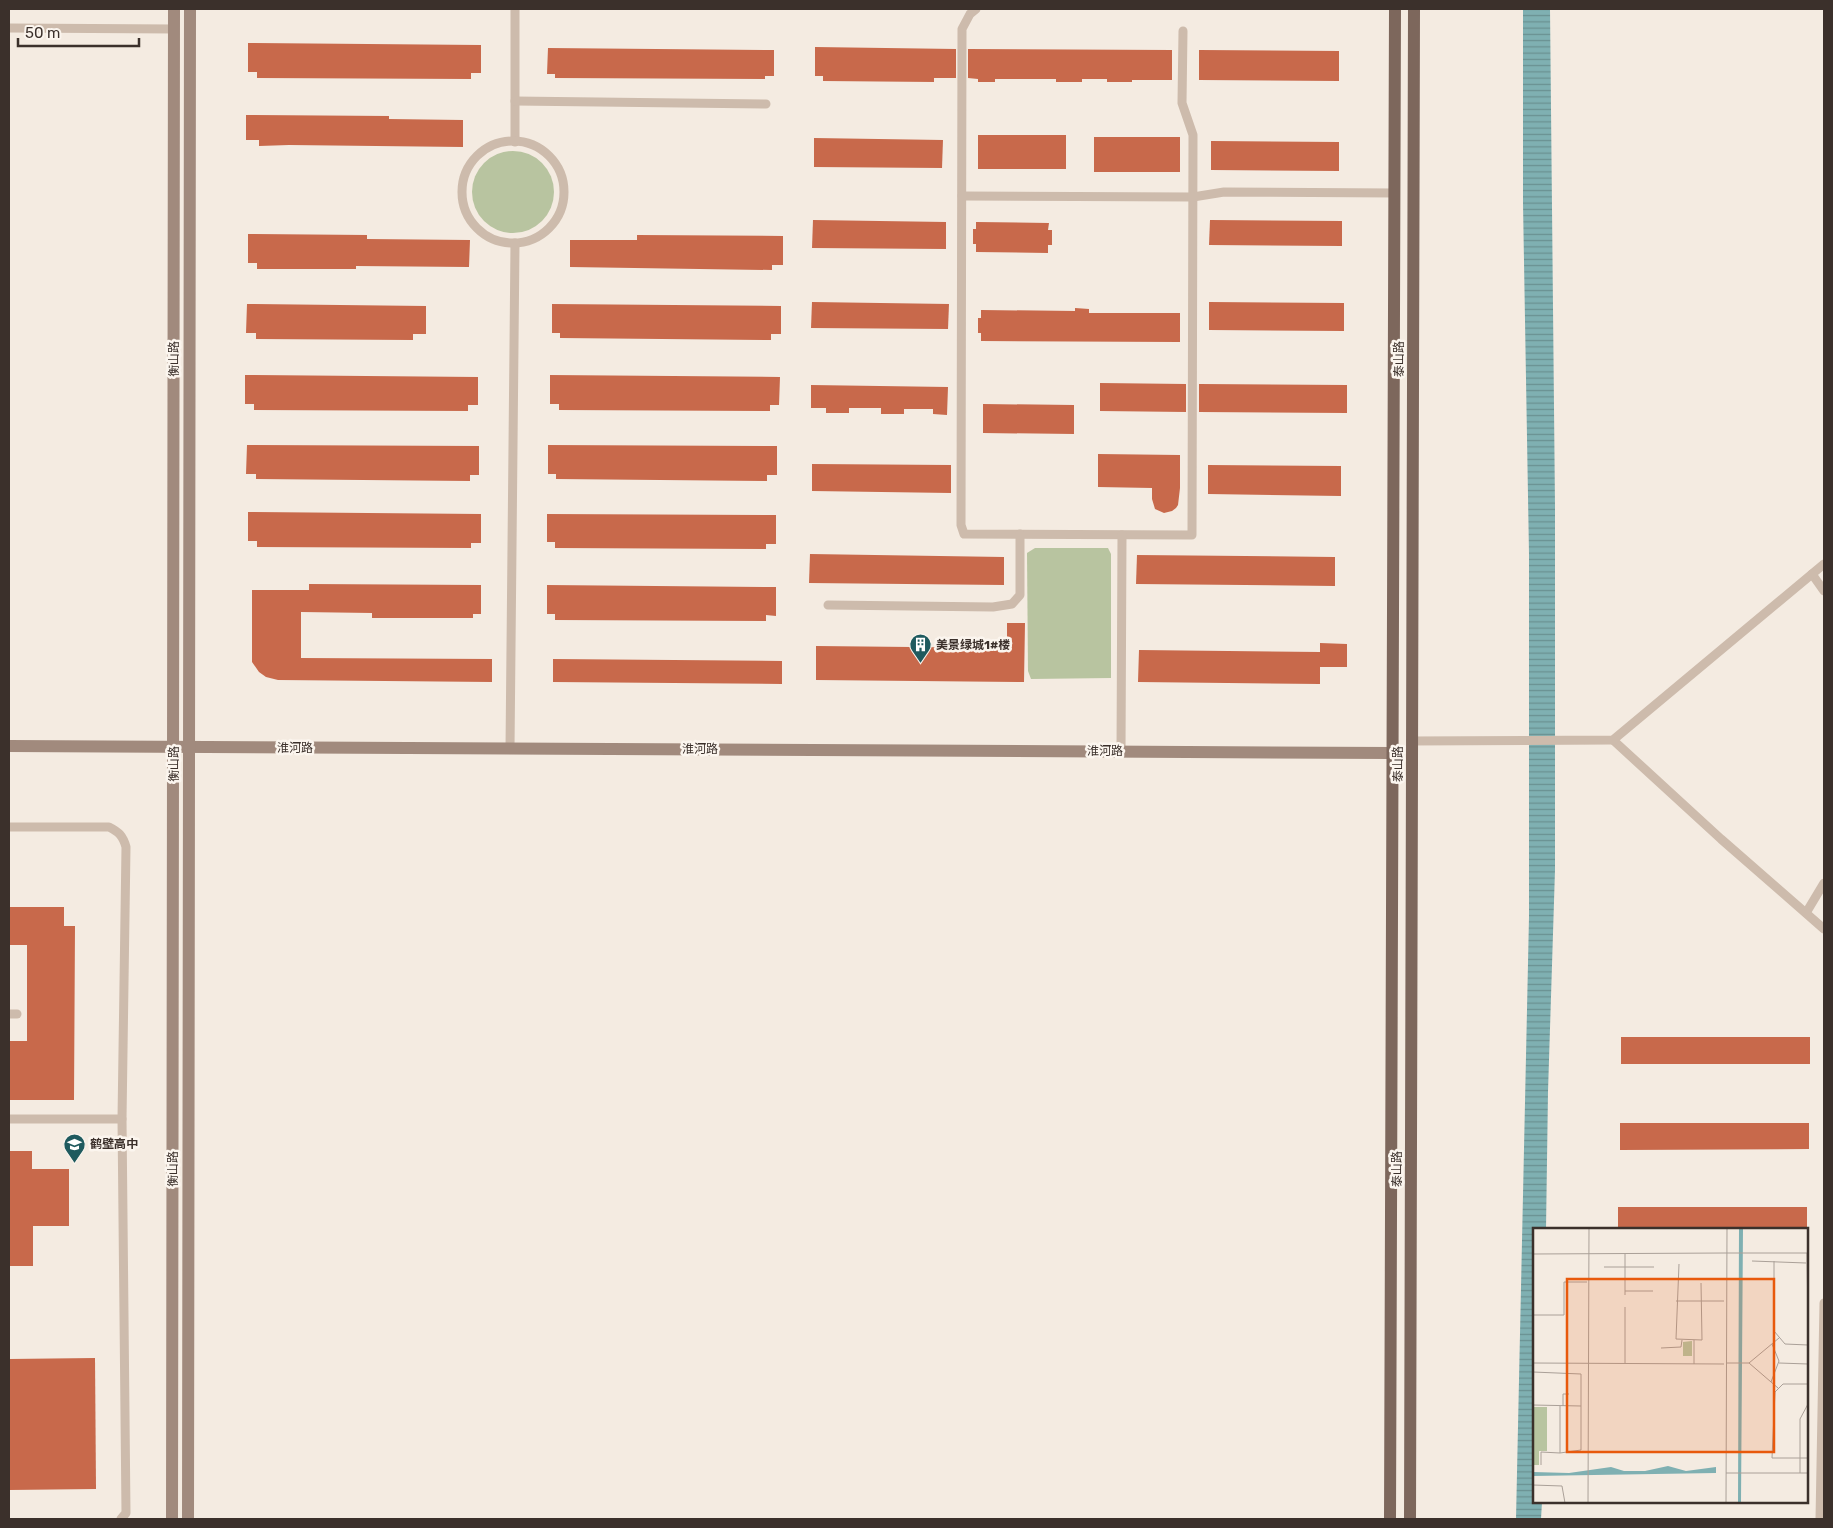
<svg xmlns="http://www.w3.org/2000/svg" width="1833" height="1528" font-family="Rubik,'Noto Sans SC',sans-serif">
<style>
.green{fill:#b8c4a0}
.water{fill:url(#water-rules)}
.building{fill:#c8694b}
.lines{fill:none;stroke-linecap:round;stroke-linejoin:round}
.lane{stroke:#cdbbac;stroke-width:9}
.secondary{stroke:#a18a7d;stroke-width:12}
.primary{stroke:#7d675c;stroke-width:12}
.labels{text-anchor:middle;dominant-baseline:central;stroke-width:5;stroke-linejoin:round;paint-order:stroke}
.street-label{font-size:12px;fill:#3b302b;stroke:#fbf5ee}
.poi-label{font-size:12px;font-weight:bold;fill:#3b302b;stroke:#fbf5ee;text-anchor:start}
.inset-road{fill:none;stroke:#aaa098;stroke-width:1}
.view{fill:#e8590c;fill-opacity:0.15;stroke:#e8590c;stroke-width:2.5}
.inset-edge{fill:none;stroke:#3b302b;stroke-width:2.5}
</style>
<defs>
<pattern id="water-rules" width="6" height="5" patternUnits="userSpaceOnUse" patternTransform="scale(1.25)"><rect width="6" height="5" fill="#7fb0b2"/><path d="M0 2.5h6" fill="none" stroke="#699091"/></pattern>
</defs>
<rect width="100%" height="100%" fill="#f4ebe1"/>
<g class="green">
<circle cx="513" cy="192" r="41"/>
<polygon points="1035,548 1108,548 1111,554 1111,678 1031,679 1028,671 1027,553"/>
</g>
<polygon class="water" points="1523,9 1550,9 1555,506 1555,870 1548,1092 1546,1229 1534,1229 1534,1502 1542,1502 1541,1519 1516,1519 1529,917 1529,554 1523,203"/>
<g class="building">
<polygon points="248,43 481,45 481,73 471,73 471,79 257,78 257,72 248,72"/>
<polygon points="815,47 956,49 956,78 934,78 934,82 823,81 823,76 815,76"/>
<polygon points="548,48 774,50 774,76 765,76 765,79 555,78 555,74 547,74"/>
<polygon points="968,49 1172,50 1172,80 1132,80 1132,82 1107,82 1107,79 1082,79 1082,82 1056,82 1056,79 995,79 995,82 978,82 978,79 968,78"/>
<polygon points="1199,50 1339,51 1339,81 1199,80"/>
<polygon points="246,115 389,116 389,119 463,120 463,147 289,145 259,146 259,140 246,140"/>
<rect x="978" y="135" width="88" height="34"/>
<rect x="1094" y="137" width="86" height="35"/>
<polygon points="814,138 943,140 942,168 814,167"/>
<polygon points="1211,141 1339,142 1339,171 1211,170"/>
<polygon points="813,220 946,222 946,249 812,248"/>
<polygon points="1210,220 1342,221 1342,246 1209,245"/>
<polygon points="976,222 1049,223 1048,230 1052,230 1052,245 1048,245 1048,253 976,252 976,244 973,244 973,229 976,229"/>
<polygon points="248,234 367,235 367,239 470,240 469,267 356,266 356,269 257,269 257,263 248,263"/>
<polygon points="637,235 783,236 783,265 772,265 772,270 570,267 570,240 637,240"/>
<polygon points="812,302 949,304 948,329 811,328"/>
<polygon points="1209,302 1344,303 1344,331 1209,330"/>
<polygon points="247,304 426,306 426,334 413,334 413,340 256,339 256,333 246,333"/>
<polygon points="552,304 781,306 781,334 771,334 771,340 560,338 560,333 552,333"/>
<polygon points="1075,308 1089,309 1089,313 1180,313 1180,342 981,341 981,333 978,333 978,318 981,318 981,310 1075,311"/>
<polygon points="245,375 478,377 478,405 468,405 468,411 254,410 254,404 245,404"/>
<polygon points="550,375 780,377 779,405 770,405 770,411 559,410 559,404 550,404"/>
<polygon points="1100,383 1186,384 1186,412 1100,411"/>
<polygon points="1199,384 1347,385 1347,413 1199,412"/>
<polygon points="811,385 948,387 947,415 933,414 933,409 904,409 904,414 881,414 881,408 849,408 849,413 826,413 826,408 811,408"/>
<polygon points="983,404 1074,405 1074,434 983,433"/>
<polygon points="247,445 479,446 479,475 470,475 470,481 256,479 256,474 246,474"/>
<polygon points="548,445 777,446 777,475 767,475 767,481 556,479 556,474 548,474"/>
<polygon points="1098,454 1180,455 1180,488 1178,505 1176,508 1172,511 1164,513 1155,509 1152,499 1152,488 1098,487"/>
<polygon points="812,464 951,465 951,493 812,491"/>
<polygon points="1208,465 1341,466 1341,496 1208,494"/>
<polygon points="248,512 481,514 481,543 471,543 471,548 257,547 257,541 248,541"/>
<polygon points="547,514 776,515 776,544 766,544 766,549 555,548 555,542 547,542"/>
<polygon points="810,554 1004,557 1004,585 809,583"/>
<polygon points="1137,555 1335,557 1335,586 1136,584"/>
<polygon points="309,584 481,585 481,614 473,614 473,618 372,618 372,613 301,612 301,658 492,659 492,682 278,680 266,677 259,672 252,662 252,590 309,590"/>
<polygon points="547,585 776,587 776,616 766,615 766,621 555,620 555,614 547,614"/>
<polygon points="1007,623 1025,623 1024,682 816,680 816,646 1007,648"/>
<polygon points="1320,643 1347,644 1347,667 1320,667 1320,684 1138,682 1139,650 1320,652"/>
<polygon points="553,659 782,661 782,684 553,682"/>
<polygon points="9,907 64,907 64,926 75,926 74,1100 9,1100 9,1041 27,1041 27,945 9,945"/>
<rect x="1621" y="1037" width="189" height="27"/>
<polygon points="1620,1123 1809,1123 1809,1149 1620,1150"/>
<polygon points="9,1151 32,1151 32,1169 69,1169 69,1226 33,1226 33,1266 9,1266"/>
<rect x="1618" y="1207" width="189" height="22"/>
<polygon points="95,1358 96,1489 9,1490 9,1359"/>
</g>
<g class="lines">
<g class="lane">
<polyline points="515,9 515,142"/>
<polyline points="976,9 970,14 962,29 961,525 964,534 1192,535 1193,135 1182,103 1183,31"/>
<polyline points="9,28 174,29"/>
<polyline points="515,101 766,104"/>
<circle cx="513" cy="192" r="51"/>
<polyline points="962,196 1193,197 1224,192 1394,193"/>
<polyline points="1812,574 1824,591"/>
<polyline points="828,605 993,607 1012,604 1020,595 1020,534"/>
<polyline points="1613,740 1721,839 1824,929"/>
<polyline points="1411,741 1613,740 1824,564"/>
<polyline points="510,749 515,243"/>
<polyline points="1121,751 1122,535"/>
<path d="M9 827H109C119 832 123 836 126 847L122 1119 126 1513 121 1519"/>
<polyline points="1806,913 1824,883"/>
<polyline points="9,1014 17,1014"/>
<polyline points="9,1119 122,1119"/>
<polyline points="1820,1519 1824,1303"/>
</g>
<g class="secondary">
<polyline points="9,746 1392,753"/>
<polyline points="172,1519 174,9"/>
<polyline points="188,1519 190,9"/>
</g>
<g class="primary">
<polyline points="1390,1519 1395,9"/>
<polyline points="1410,1519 1414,9"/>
</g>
</g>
<defs>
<symbol id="building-pin" viewBox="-11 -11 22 30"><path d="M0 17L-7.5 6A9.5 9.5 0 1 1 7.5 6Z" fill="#1f5a5e" stroke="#fbf5ee"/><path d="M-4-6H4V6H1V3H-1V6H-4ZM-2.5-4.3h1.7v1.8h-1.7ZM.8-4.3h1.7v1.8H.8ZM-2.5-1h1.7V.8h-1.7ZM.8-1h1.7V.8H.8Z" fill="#fff"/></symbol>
<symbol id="school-pin" viewBox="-11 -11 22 30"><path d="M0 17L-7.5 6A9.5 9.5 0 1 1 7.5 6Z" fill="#1f5a5e" stroke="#fbf5ee"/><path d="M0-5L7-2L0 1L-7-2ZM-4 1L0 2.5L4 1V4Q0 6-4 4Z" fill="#fff"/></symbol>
</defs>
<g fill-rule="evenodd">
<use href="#building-pin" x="908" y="632" width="25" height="34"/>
<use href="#school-pin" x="62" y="1132" width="25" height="34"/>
</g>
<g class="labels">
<g class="street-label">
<text transform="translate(174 359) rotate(-90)">衡山路</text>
<text transform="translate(1399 359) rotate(-90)">泰山路</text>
<text x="295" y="748">淮河路</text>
<text x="700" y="749">淮河路</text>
<text x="1105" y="751">淮河路</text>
<text transform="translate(174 764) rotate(-90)">衡山路</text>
<text transform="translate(1398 764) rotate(-90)">泰山路</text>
<text transform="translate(173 1169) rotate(-90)">衡山路</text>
<text transform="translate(1397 1169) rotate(-90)">泰山路</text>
</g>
<g class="poi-label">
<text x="936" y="645">美景绿城1#楼</text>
<text x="90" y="1144">鹤壁高中</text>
</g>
</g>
<g transform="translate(1533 1228)">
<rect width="275" height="275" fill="#f4ebe1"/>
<path d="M159 113V128H150V114ZM0 179H14V223H6V237H0Z" fill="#b8c4a0"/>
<path d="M206 0H210L208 275H205ZM135 238 153 243 183 239V245L0 248V244L36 245 78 239 91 243H112Z" fill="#7fb0b2"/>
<path class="inset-road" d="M192 25H275M274 25 275 93M0 26 192 25M92 26V67M219 33 273 35M241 33V103L252 116 275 117M146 36 143 111 169 112 168 55M71 39H121M92 63H120M143 73H191M0 87H31V54H54M128 120 148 119 149 112M0 135 191 136M194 135H216L246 110M216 135 245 160M246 135 275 136M92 136V79M161 136V112M0 144 48 146V222L27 225M238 154 246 133 239 116M275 156H250L242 164 239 230H275M0 177 48 178M30 178V166H36M8 237V224L27 225V178M193 245H275M267 245V191L275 176M0 257 29 258 32 275M55 275 56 0M193 275 194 0"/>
<path class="view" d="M34 51H241V224H34Z"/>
<rect width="275" height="275" class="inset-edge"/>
</g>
<rect width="1833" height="1528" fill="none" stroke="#3b302b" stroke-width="20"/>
<path d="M18 38v8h121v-8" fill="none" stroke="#3b302b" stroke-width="2.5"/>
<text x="25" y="38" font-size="15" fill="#3b302b" stroke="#fbf5ee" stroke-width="4" paint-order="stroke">50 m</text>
</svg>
